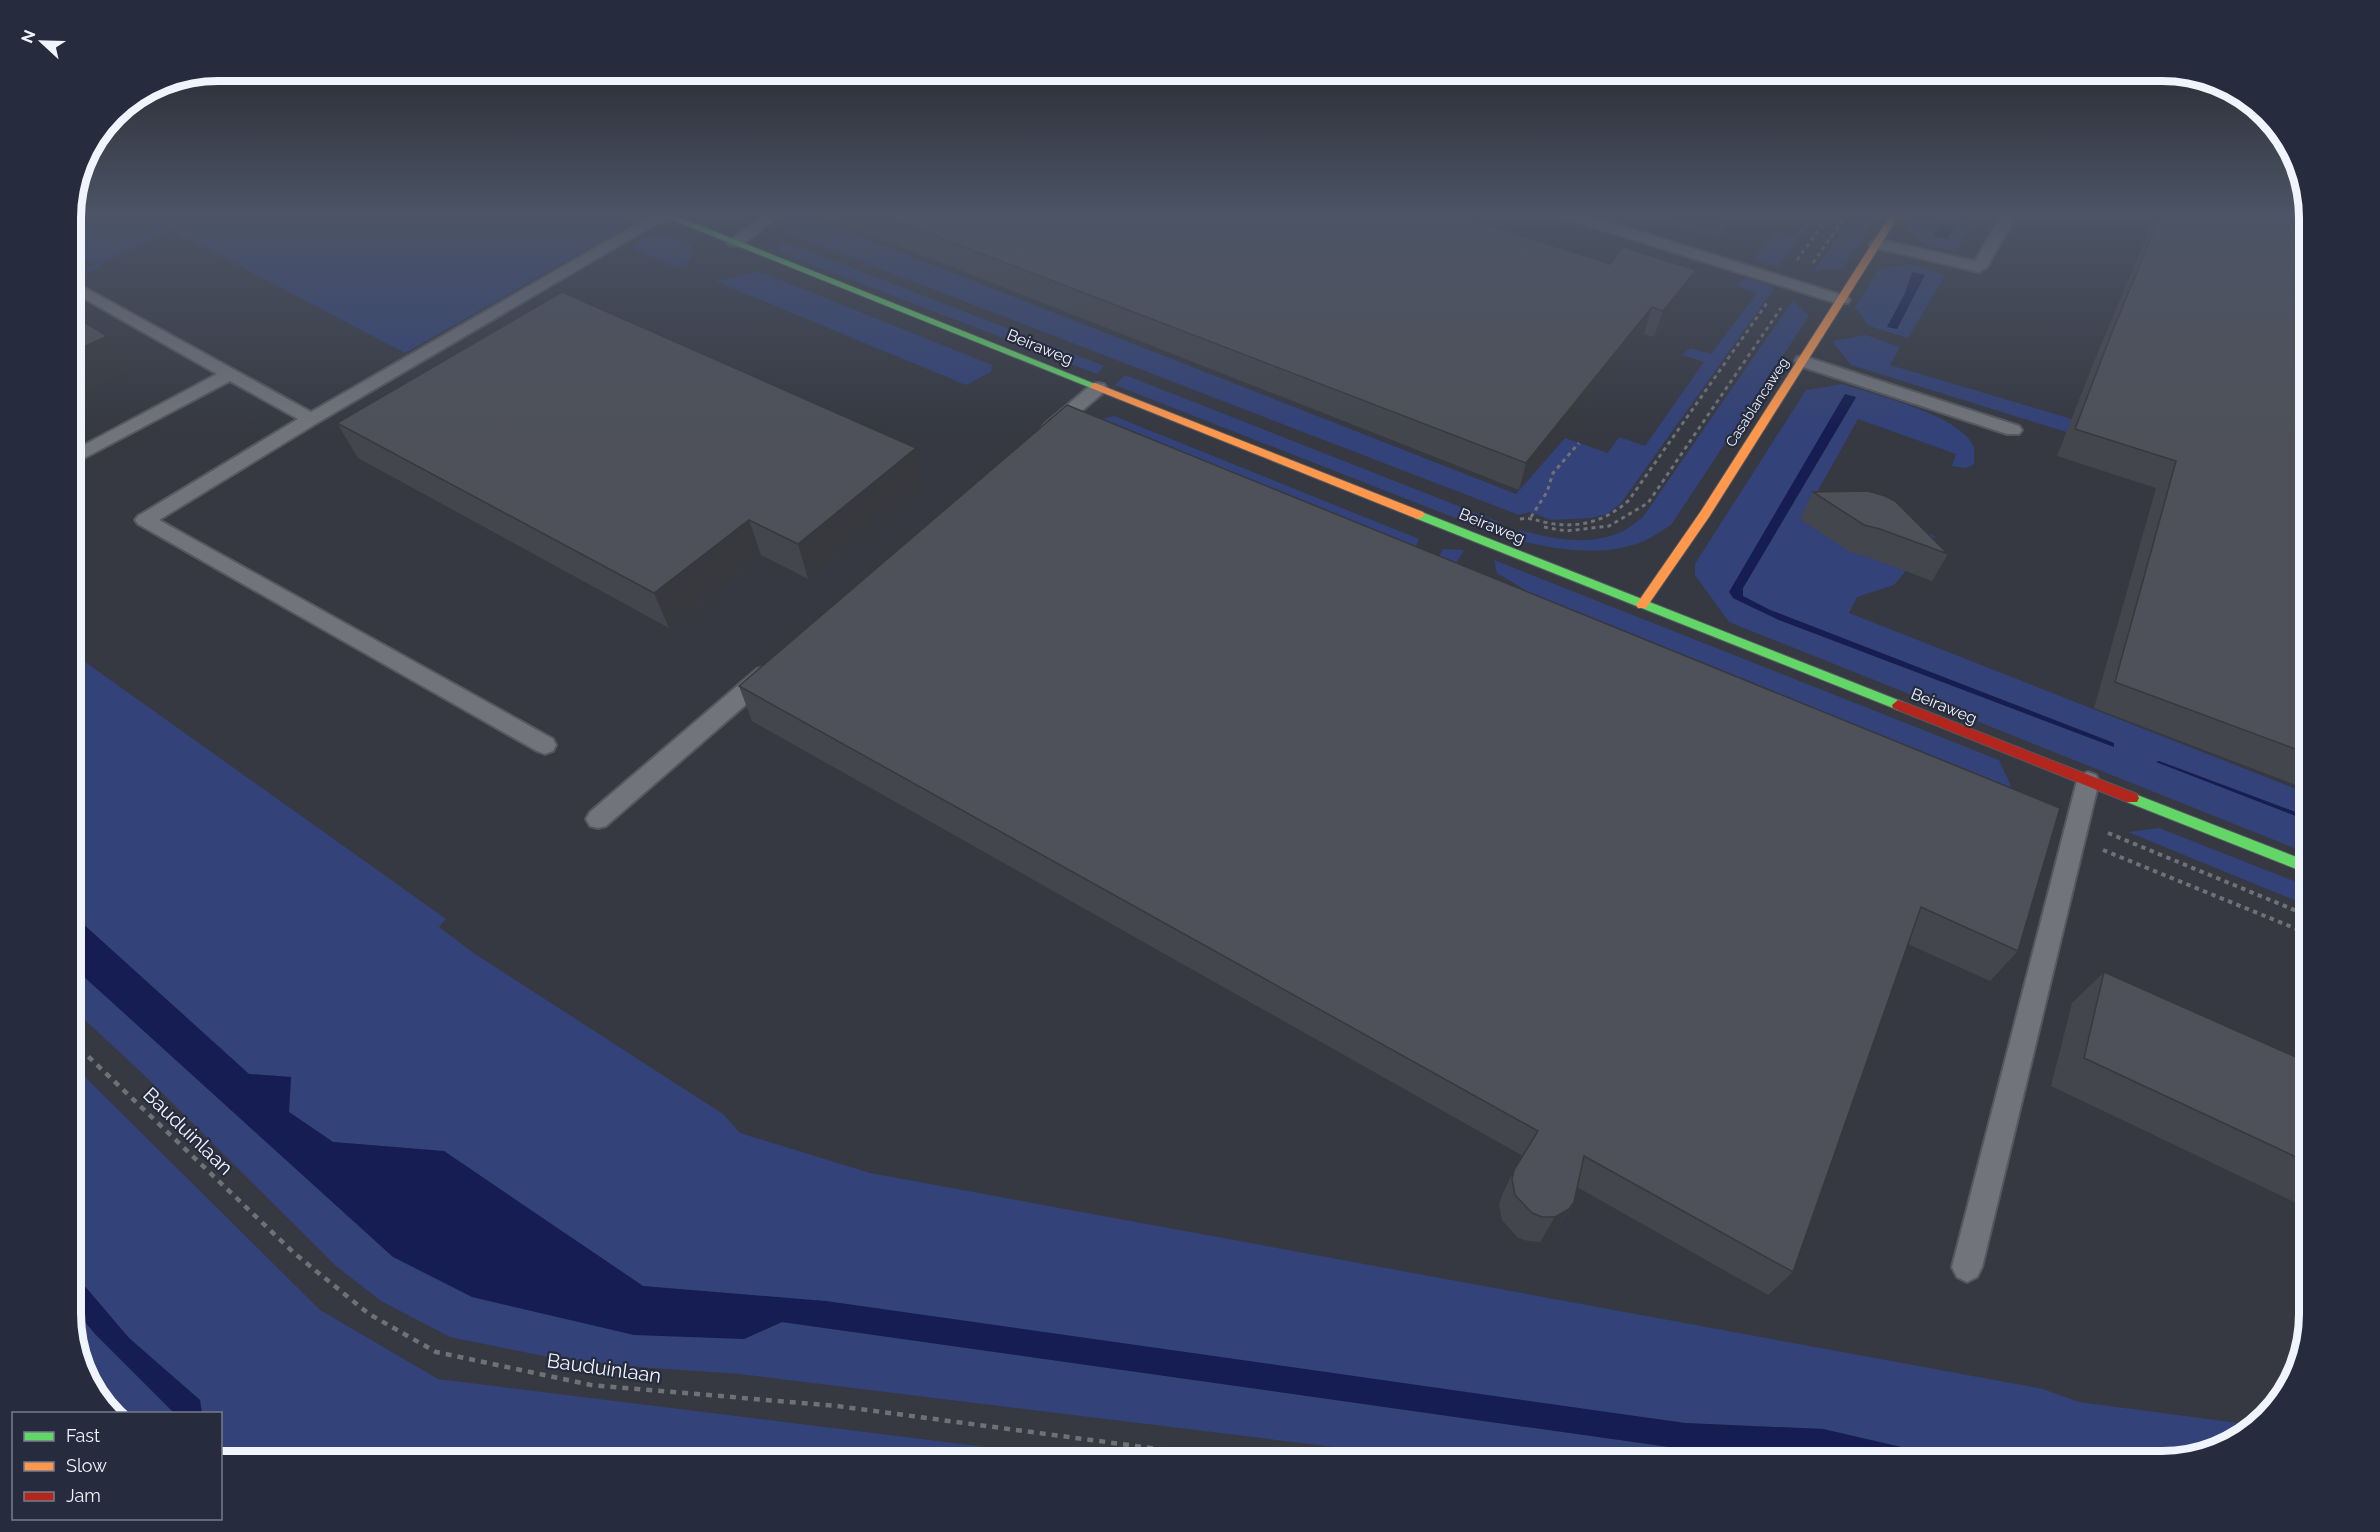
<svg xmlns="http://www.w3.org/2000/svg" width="2380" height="1532" font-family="Raleway,sans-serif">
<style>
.green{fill:#334278;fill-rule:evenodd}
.water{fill:#151d53}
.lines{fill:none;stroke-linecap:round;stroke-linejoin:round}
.lane-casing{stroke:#55585f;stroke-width:4}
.fast-casing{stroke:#55585f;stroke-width:2}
.slow-casing{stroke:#55585f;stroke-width:2}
.jam-casing{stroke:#55585f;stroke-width:2}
.path-far2{stroke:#6f7178;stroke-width:3;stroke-dasharray:4 4;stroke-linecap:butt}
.path-far1{stroke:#6f7178;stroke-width:4;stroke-dasharray:4.5 4.5;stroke-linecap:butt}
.path{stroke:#6f7178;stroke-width:4.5;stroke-dasharray:6 6;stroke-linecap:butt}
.lane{fill:#72747b;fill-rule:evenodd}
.fast{fill:#63d668;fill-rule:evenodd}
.slow{fill:#ff974d;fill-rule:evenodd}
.jam{fill:#b3261e;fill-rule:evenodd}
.wall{fill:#43464d}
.shaded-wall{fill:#37393e}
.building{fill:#4e5159;stroke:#37393e;stroke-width:1.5}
.labels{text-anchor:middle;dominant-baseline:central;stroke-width:4.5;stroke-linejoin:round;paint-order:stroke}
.far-street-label{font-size:14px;fill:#f0f4fd;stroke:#262c3d}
.street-label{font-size:16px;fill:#f0f4fd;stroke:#262c3d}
.near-street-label{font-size:20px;fill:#f0f4fd;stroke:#262c3d}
.rim{fill:none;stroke:#f0f4fd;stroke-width:8}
</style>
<rect width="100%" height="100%" fill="#363942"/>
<g class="green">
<polygon points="71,214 618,214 626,218 627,223 614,234 405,353 171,230 100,264 103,266 80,276 74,274 94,265 71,252"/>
<polygon points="797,214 803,214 1516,494 1565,438 1608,453 1619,437 1645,446 1704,362 1682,355 1690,348 1711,354 1757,293 1736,286 1744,277 1775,287 1621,503 1607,514 1591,518 1551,520 1530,512 1519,515 784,232 785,222"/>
<polygon points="1812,214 1816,214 1779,267 1753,259 1774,232 1795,237"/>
<polygon points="1853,214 1879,214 1842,269 1814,271"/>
<polygon points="1915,214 1947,214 1933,235 1947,239 1962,214 1977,214 1956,252 1925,245 1907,229"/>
<polygon points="663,234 692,245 691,260 678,268 633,249 642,237"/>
<polygon points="780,240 1104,366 1097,374 778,252"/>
<polygon points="1910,264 1945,275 1908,338 1869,326 1855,307 1879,269"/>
<polygon points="758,271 992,365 991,372 966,385 715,281"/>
<path d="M1793 300 1809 316 1671 525C1662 530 1652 538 1642 542 1599 558 1556 549 1512 539L1520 530C1552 539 1586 546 1619 533 1627 530 1635 523 1643 517Z"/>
<polygon points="1866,335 1900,347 1890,365 2176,450 2166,463 1851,365 1832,341"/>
<polygon points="1125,375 1499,522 1491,532 1115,385"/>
<path d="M1843 384C1877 396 1957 414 1973 445 1975 450 1974 458 1974 464L1966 468 1952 466 1956 454 1858 419 1817 492 1935 536 1894 585 1857 597 1849 613 2309 794V817L2159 761 2157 762 2309 821V854L1729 622 1695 575V564L1806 390ZM1845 394 1856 398 1743 588 1742 596 1770 610 2114 743V747L1779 620 1733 598 1730 592Z"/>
<polygon points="1114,416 1419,539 1414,552 1438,559 1443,549 1464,550 1454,567 1072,427"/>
<polygon points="1494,560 1999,760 2012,788 1527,591 1497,573"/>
<polygon points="71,652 446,919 439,927 475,954 723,1114 740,1133 870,1173 2043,1389 2079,1402 2253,1425 2235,1442 2162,1461 1961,1461 1823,1429 1685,1423 643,1286 444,1152 333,1142 289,1112 291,1077 249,1074 71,913"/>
<polygon points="2159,828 2309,887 2309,906 2128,832"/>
<polygon points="71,965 393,1257 744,1339 782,1322 1768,1461 1448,1461 740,1374 638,1367 553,1358 450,1337 381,1301 336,1266 142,1073 71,1007"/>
<polygon points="71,1063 320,1310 438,1379 1099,1461 221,1461 220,1414 202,1413 200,1400 129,1338 71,1270"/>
<polygon points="71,1306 96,1335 174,1413 114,1413 90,1387 71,1323"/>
</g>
<g class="water">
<polygon points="1947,214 1962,214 1947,239 1933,236"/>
<polygon points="1912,272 1925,275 1897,329 1887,327 1905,293"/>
<polygon points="1845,394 1856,397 1743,588 1743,596 1770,610 2114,743 2114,747 1779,620 1733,598 1729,592"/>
<polygon points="2159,761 2309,817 2309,821 2156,762"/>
<polygon points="71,913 249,1074 291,1077 289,1112 333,1142 444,1151 643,1286 826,1301 1685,1423 1823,1429 1962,1461 1768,1461 782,1322 744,1339 634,1335 472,1297 393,1257 71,965"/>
<polygon points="71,1270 129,1338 200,1400 202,1413 174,1413 96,1335 71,1306"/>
</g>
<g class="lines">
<defs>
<g id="lane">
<polygon points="654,214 671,215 317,423 159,520 553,739 556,745 553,751 545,754 537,751 138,524 135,520 138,516 298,419 230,381 71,465 71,452 217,374 71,291 71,280 311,412"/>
<polygon points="766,214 783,214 740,246 730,246 727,243 730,240"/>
<polygon points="1559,214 1583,214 1848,297 1850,300 1848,303 1836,303 1561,217"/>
<polygon points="2002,214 2017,214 1987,267 1979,272 1872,247 1869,244 1877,239 1975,261"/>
<polygon points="1803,356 2019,426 2022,430 2019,434 2007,434 1797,365 1795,361 1797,357"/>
<polygon points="1098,383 1104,384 1107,388 1104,392 1057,432 1045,432 1042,428 1045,424 1092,384"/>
<polygon points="765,667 773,669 776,675 773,681 606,826 598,828 590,826 586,819 590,812 757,669"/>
<polygon points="2088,772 2096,775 2099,781 1982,1267 1977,1277 1967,1282 1957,1277 1952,1267 2077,781 2080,775"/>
</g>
<g id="fast">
<polygon points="658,214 671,214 1100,386 1099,388 1091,388"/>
<polygon points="1419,511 1903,702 1904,705 1898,710 1893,708 1415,518 1415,512"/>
<polygon points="2132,793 2309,862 2309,874 2127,802 2125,798 2127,794"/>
</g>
<g id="slow">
<polygon points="1891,214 1900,214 1709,517 1646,608 1638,608 1636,605 1638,602 1701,511"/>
<polygon points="1095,383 1423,512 1425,515 1419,519 1415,518 1091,388 1091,384"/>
</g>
<polygon id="jam" points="1898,700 2137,794 2139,798 2137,802 2127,802 1893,708 1892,705"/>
</defs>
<use href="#lane" class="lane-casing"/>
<use href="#fast" class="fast-casing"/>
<use href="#slow" class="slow-casing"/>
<use href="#jam" class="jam-casing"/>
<g class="path-far2">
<polyline points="1797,260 1830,214"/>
<polyline points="1813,263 1847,214"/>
<polyline points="1531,517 1547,492 1553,473 1579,443"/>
<path d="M1520 519C1531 517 1538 521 1548 523 1578 529 1607 521 1629 500L1767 303"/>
<polyline points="1544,527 1566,531 1609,526 1648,503 1781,308"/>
</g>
<g class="path-far1">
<polyline points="2108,833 2309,916"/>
<polyline points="2103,850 2309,934"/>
</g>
<polyline class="path" points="71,1040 294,1253 369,1314 436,1352 591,1385 837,1406 1248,1461"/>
<use href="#lane" class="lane"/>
<use href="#fast" class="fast"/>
<use href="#slow" class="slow"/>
<use href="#jam" class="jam"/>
</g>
<g class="wall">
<polygon points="821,214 1454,214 1610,264 1696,270 1687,296 1654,337 1644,334 1519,490 822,216"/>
<polygon points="1641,214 1739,214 1720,238"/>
<polygon points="2156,214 2309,214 2309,790 2094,708 2156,488 2057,456 2093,364"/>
<polygon points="1067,405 2018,951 1990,981 1908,944 1793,1272 1768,1295 1577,1187 1574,1202 1554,1234 1540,1242 1528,1241 1518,1238 1502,1220 1499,1205 1502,1195 1514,1170 1523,1156 752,721 739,686"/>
<polygon points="337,423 916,448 923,484 808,579 761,555 669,628 358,458"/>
<polygon points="1813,492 1948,554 1932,581 1865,556 1850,552 1800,519"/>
<polygon points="2104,972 2309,1063 2309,1209 2051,1086 2072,1003"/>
</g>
<g class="shaded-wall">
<polygon points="1728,214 1739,214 1720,238"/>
<polygon points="1696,270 1687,296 1654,337 1663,311"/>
<polygon points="1652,307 1644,334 1519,490 1526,463"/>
<polygon points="107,336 132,371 71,401 71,353"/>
<polygon points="916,448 923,484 808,579 798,544"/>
<polygon points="749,520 761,555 669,628 654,593"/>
<polygon points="1569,1209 1554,1234 1540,1242 1555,1217"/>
</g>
<g class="building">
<polygon points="879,214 1454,214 1610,264 1623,247 1696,270 1663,311 1652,307 1526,463"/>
<polygon points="2161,214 2309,214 2309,754 2115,682 2176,461 2075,429 2110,337"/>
<polygon points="562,292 916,448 798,544 749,520 654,593 337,423"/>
<polygon points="71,314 107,336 71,353"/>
<polygon points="1067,405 2060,808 2018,951 1921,907 1793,1272 1584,1156 1574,1202 1569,1209 1555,1217 1542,1217 1532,1213 1515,1195 1512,1179 1514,1170 1538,1131 739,686"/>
<polygon points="1868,491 1885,496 1895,501 1948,554 1880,529 1864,525 1813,492"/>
<polygon points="2104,972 2309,1063 2309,1163 2084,1058"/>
</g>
<linearGradient id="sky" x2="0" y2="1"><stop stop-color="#1e1f24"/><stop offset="0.5" stop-color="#4c5465"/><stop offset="1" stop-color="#4c5465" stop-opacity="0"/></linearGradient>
<rect width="2380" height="429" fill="url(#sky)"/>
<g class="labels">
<g class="far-street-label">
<text transform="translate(1757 402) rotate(-57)">Casablancaweg</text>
</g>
<g class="street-label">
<text transform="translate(1040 347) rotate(22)">Beiraweg</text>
<text transform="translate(1492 526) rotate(22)">Beiraweg</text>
<text transform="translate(1944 706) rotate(22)">Beiraweg</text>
</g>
<g class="near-street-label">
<text transform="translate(188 1131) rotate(44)">Bauduinlaan</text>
<text transform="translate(604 1368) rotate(8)">Bauduinlaan</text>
</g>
</g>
<path d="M0 0H2380V1532H0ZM218 81H2162A137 137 0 0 1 2299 218V1314A137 137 0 0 1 2162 1451H218A137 137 0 0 1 81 1314V218A137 137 0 0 1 218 81Z" fill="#262c3d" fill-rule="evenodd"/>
<path class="rim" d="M218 81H2162A137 137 0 0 1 2299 218V1314A137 137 0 0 1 2162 1451H218A137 137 0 0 1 81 1314V218A137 137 0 0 1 218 81Z"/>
<rect x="12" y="1412" width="210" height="108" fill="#262c3d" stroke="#777c8a" stroke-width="1.5"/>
<rect x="24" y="1432" width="30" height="9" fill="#63d668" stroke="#777c8a" stroke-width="1.5"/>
<text x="66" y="1442" font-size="18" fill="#f0f4fd">Fast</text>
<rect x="24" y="1462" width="30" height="9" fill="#ff974d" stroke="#777c8a" stroke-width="1.5"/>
<text x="66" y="1472" font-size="18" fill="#f0f4fd">Slow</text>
<rect x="24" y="1492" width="30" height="9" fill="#b3261e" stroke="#777c8a" stroke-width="1.5"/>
<text x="66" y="1502" font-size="18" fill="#f0f4fd">Jam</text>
<g transform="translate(42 42) rotate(292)" stroke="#262c3d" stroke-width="4.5" paint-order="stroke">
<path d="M0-4.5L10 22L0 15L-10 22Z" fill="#f0f4fd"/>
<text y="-9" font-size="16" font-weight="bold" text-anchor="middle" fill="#f0f4fd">N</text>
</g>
</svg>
